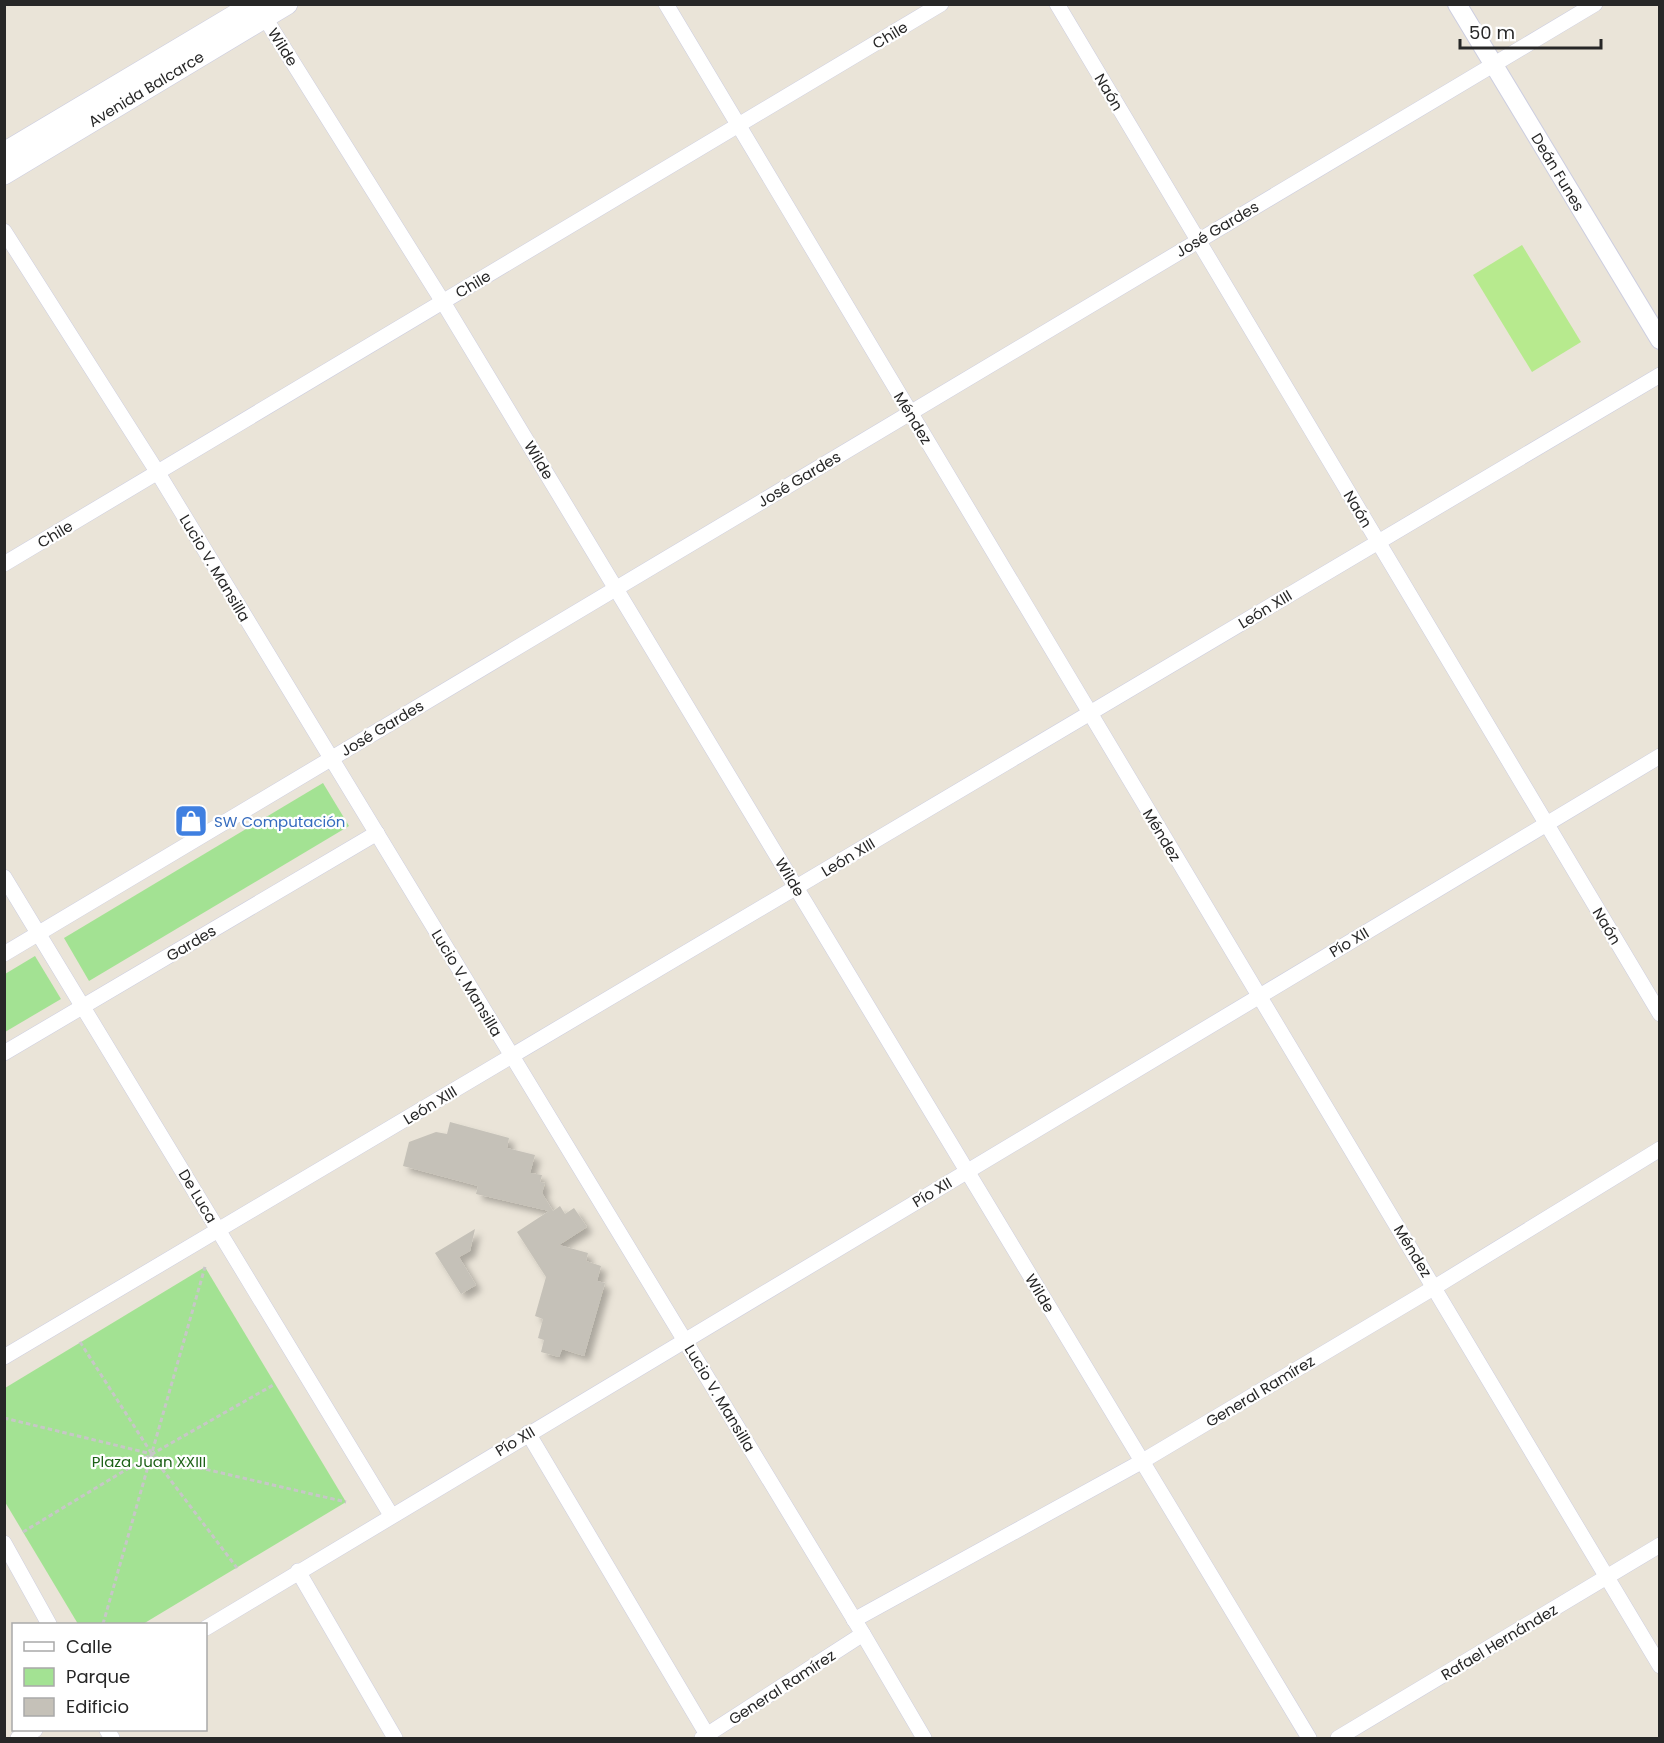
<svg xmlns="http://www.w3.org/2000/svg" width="1664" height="1743" font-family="Poppins,sans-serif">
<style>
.green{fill:#a3e293}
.pitch{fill:#b7ea8e}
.building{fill:#c5c1b8;filter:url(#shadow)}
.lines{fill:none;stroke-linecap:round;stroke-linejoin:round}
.minor-casing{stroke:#cdcee0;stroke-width:16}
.tertiary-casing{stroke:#cdcee0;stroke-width:20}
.secondary-casing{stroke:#cdcee0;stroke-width:22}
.path{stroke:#c7c7c7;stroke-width:3;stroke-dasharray:4.5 3;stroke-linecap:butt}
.minor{stroke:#fff;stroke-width:15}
.tertiary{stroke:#fff;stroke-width:18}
.secondary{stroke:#fff;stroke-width:21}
.labels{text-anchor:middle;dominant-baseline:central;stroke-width:4.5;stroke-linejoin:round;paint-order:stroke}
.street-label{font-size:15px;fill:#272727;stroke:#fff}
.shop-label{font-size:15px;fill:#366cbe;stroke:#fff;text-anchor:start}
.park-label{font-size:15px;fill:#1e6218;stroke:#fff}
</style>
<defs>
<filter id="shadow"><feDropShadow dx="5.5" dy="5.5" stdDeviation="3" flood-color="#0004"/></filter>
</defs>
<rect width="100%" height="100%" fill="#eae4d8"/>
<g class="green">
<polygon points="323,783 349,826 89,981 64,938"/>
<polygon points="35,956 61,999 5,1032 5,974"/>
<polygon points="205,1267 346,1502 143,1624 78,1624 5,1502 5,1388"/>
</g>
<polygon class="pitch" points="1522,245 1581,342 1532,372 1473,275"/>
<g class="building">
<polygon points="450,1122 509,1138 507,1148 535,1155 530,1173 542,1175 540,1182 545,1183 542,1193 553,1211 560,1206 565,1214 574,1208 587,1227 559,1245 588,1253 586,1261 601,1266 597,1281 605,1283 584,1356 562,1349 559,1357 541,1352 544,1340 538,1338 543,1319 535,1316 546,1277 517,1232 549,1211 476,1194 478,1186 403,1166 409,1142 436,1132 447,1134"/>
<polygon points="475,1229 470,1251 459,1257 476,1285 461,1294 435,1253"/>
</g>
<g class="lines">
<defs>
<g id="minor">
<polyline points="666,4 1660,1666"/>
<polyline points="1057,4 1660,1014"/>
<polyline points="260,10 443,302 1309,1738"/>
<polyline points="4,231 158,473 863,1634 924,1738"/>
<polyline points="4,564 941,4"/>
<polyline points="4,877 391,1515"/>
<polyline points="4,954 1595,4"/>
<polyline points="4,1053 377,833"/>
<polyline points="4,1357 1660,375"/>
<polyline points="528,1433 709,1738"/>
<polyline points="4,1543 49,1624"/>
<polyline points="298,1571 395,1738"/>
<polyline points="854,1620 1141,1462 1435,1287 1660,1149"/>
<polyline points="206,1628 1660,756"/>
<polyline points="107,1730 112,1738"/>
<polyline points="18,1738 35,1730"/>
<polyline points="702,1738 863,1634"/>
<polyline points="1338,1738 1660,1545"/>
</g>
<polyline id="tertiary" points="1457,4 1660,340"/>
<g id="secondary">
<polyline points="4,153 254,4"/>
<polyline points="4,174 287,4"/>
</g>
</defs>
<use href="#minor" class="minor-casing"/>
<use href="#tertiary" class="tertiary-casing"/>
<use href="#secondary" class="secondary-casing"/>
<g class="path">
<polyline points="80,1342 152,1454"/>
<polyline points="4,1418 152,1454 153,1457 346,1502"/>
<polyline points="153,1457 237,1568"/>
<polyline points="23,1532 152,1454 275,1384"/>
<polyline points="103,1624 205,1267"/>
</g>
<use href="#minor" class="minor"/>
<use href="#tertiary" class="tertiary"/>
<use href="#secondary" class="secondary"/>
</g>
<defs>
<symbol id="shop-square" viewBox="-11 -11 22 22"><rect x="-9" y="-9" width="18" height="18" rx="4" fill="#3f7fe0" stroke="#fff"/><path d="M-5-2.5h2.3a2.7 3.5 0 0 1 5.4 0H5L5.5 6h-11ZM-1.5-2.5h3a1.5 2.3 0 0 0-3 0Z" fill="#fff"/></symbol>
</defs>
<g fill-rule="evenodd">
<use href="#shop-square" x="172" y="802" width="38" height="38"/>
</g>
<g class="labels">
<g class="street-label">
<text transform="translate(890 35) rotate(-31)">Chile</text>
<text transform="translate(283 47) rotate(58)">Wilde</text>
<text transform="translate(146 89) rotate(-31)">Avenida Balcarce</text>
<text transform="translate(1109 92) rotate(59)">Naón</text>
<text transform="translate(1558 172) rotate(59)">Deán Funes</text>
<text transform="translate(1217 229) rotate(-31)">José Gardes</text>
<text transform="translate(473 284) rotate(-31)">Chile</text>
<text transform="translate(913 418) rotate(59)">Méndez</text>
<text transform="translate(539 460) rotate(59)">Wilde</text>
<text transform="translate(799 479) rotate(-31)">José Gardes</text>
<text transform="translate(1358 509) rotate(59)">Naón</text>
<text transform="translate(55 534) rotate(-31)">Chile</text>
<text transform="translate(215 568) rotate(59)">Lucio V. Mansilla</text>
<text transform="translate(1265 609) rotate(-31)">León XIII</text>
<text transform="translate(382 728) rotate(-31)">José Gardes</text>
<text transform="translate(1162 835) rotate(59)">Méndez</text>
<text transform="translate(848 857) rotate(-31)">León XIII</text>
<text transform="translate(790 877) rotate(59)">Wilde</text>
<text transform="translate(1607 926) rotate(59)">Naón</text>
<text transform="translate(1349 942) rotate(-31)">Pío XII</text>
<text transform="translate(191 943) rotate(-31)">Gardes</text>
<text transform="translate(467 983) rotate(59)">Lucio V. Mansilla</text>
<text transform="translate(430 1105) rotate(-31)">León XIII</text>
<text transform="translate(932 1192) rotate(-31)">Pío XII</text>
<text transform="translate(198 1196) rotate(59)">De Luca</text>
<text transform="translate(1413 1251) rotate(59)">Méndez</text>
<text transform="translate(1040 1293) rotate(59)">Wilde</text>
<text transform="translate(1260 1391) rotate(-31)">General Ramírez</text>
<text transform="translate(720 1398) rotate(59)">Lucio V. Mansilla</text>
<text transform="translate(515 1441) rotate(-31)">Pío XII</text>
<text transform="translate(1499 1642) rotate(-31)">Rafael Hernández</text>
<text transform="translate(782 1687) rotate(-33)">General Ramírez</text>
</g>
<g class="shop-label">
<text x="214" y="821">SW Computación</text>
</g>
<g class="park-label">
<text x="149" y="1461">Plaza Juan XXIII</text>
</g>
</g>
<rect width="1664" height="1743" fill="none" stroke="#272727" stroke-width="12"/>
<rect x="12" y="1623" width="195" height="108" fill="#ffffff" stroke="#a9a9a9" stroke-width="1.5"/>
<rect x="24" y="1642" width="30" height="9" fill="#ffffff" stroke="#a9a9a9" stroke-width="1.5"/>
<text x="66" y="1653" font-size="18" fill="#272727">Calle</text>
<rect x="24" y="1668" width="30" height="18" fill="#a3e293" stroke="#a9a9a9" stroke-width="1.5"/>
<text x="66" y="1683" font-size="18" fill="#272727">Parque</text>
<rect x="24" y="1698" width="30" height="18" fill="#c5c1b8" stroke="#a9a9a9" stroke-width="1.5"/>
<text x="66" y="1713" font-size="18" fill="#272727">Edificio</text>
<path d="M1460 39v9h141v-9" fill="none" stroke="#272727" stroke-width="3"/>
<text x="1469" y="39" font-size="18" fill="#272727" stroke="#ffffff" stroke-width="4.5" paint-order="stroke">50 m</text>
</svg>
